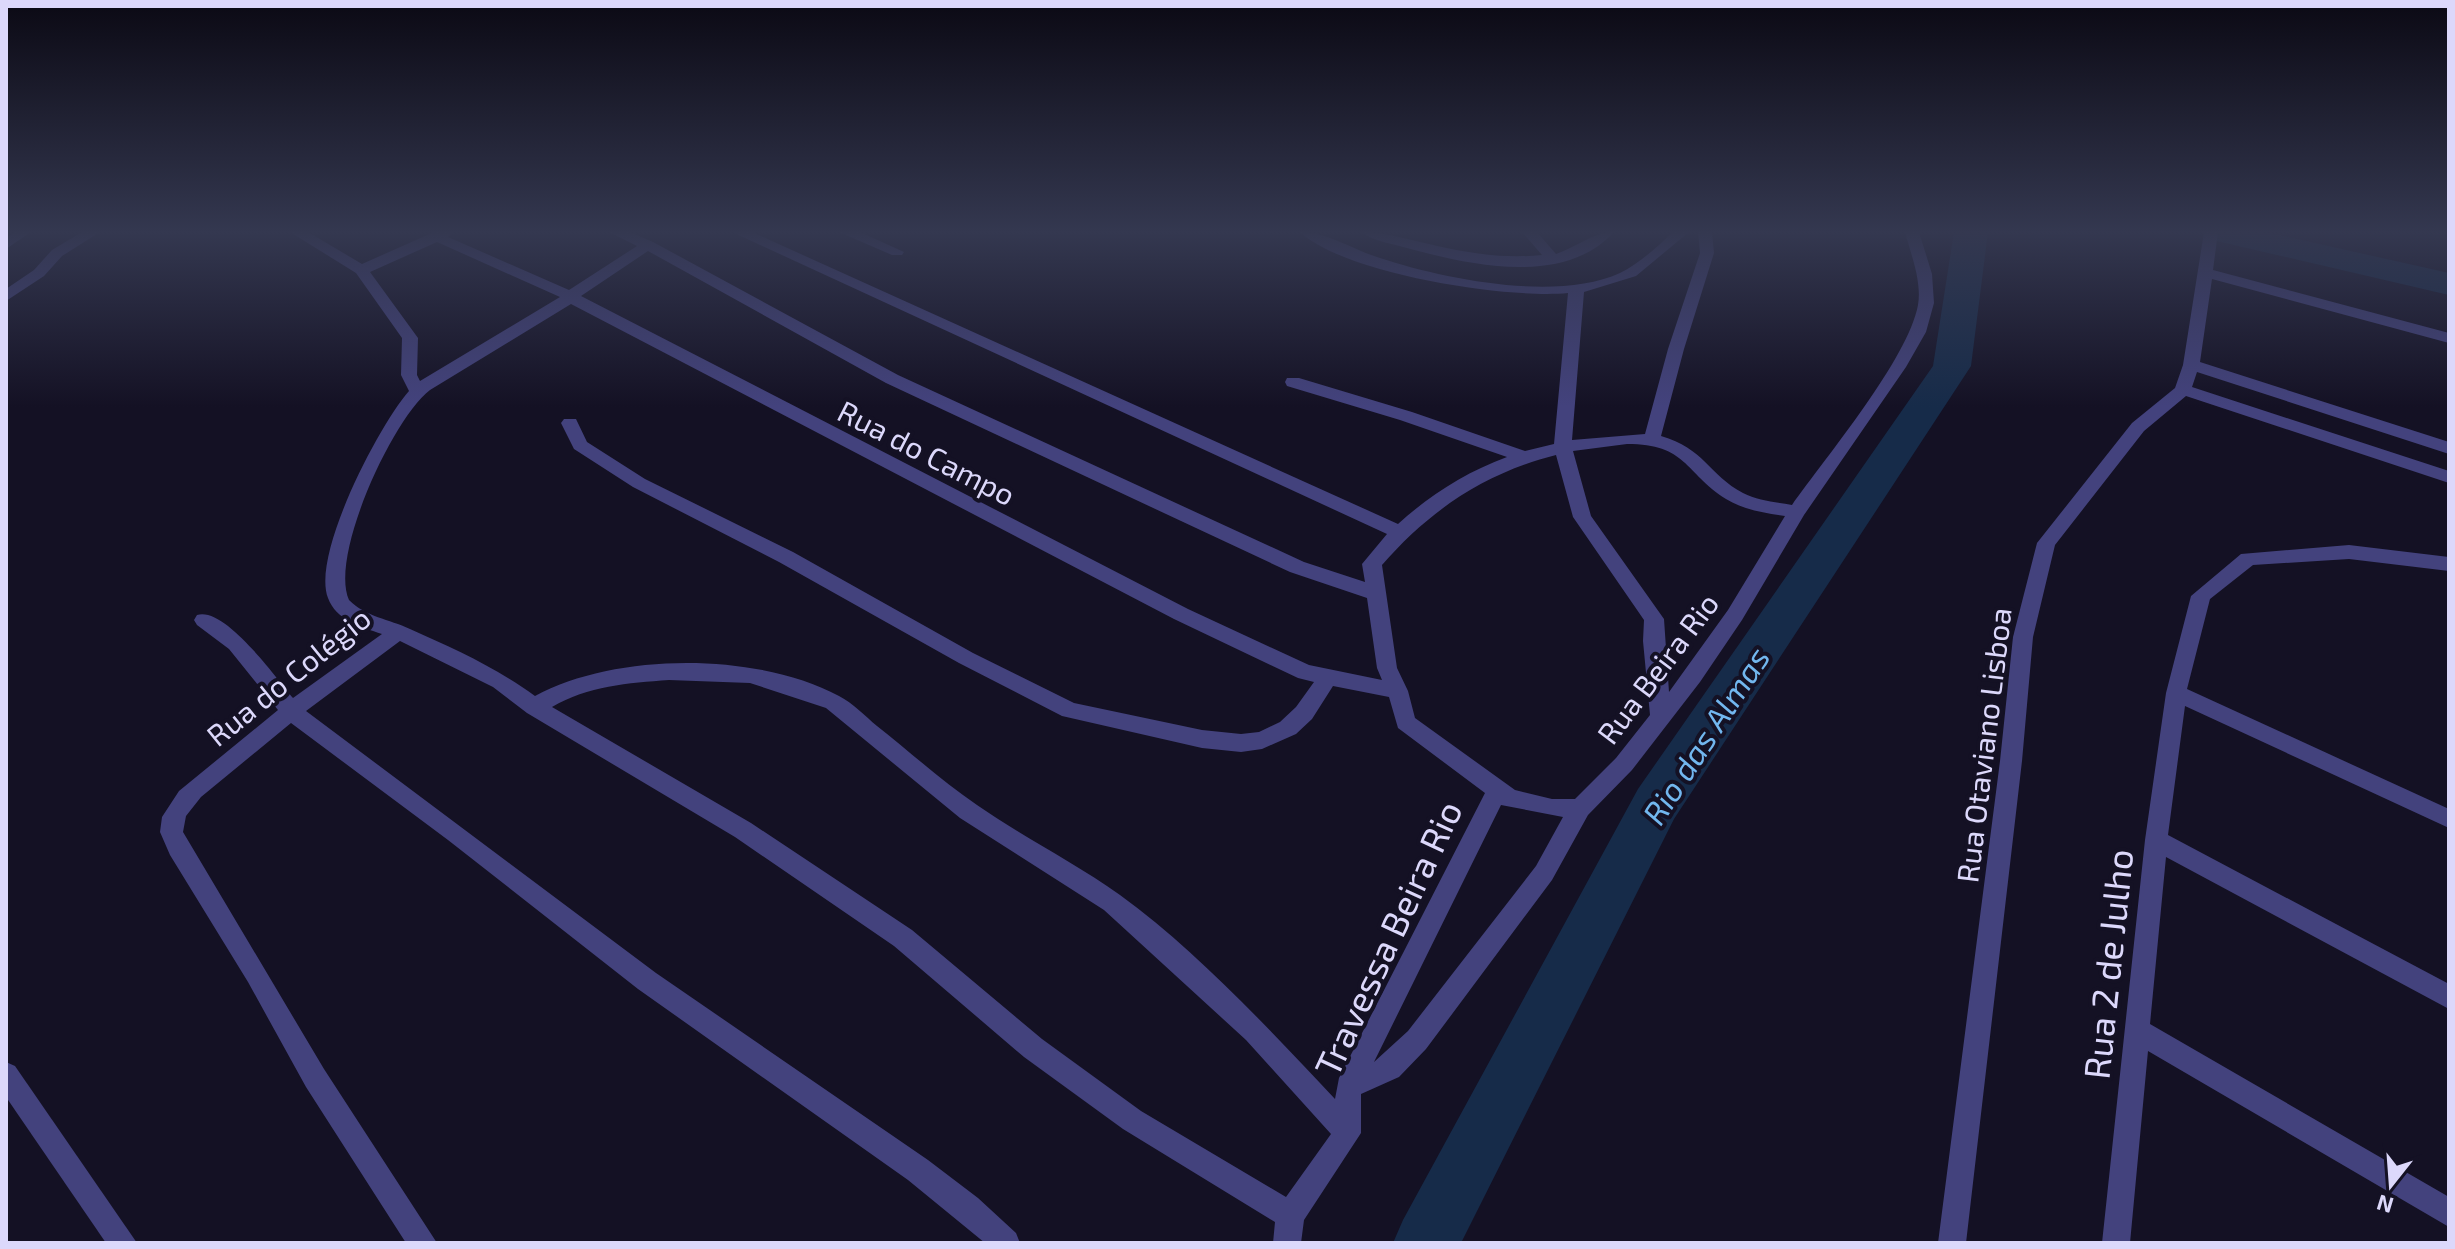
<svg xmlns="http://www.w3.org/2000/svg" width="2455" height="1249" font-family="'Exo 2',sans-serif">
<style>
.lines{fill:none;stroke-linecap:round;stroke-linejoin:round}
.river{fill:#162b49;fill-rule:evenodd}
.minor{fill:#43427d;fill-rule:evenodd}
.labels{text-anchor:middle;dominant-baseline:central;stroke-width:8;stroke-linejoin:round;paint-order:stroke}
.street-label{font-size:30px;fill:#dcd8fb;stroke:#141124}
.water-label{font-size:32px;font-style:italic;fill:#72b7ef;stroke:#141124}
.near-street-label{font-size:36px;fill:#dcd8fb;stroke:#141124}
</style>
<rect width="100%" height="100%" fill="#141124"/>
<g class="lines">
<g class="river">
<polygon points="1954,232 1988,232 1971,366 1674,819 1461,1243 1393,1243 1403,1220 1638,789 1933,366"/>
<polygon points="2203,232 2266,232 2449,273 2449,295 2208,239"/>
</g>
<g class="minor">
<polygon points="14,232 31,232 6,249 6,238"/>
<polygon points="82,232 100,232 62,256 44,276 6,301 6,289 34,270 52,250"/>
<path d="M290 232H308L362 264 434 232H453L448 237 569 290 637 246 609 232H630L653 242 898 375 1304 562 1365 582 1362 564 1387 534 732 232H752L1398 524C1430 495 1466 472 1507 457L1400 420 1287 386 1285 382 1287 378H1299L1412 412 1525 451 1554 444 1568 293C1506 299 1345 274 1300 232 1328 232 1353 250 1380 258 1444 279 1556 302 1620 273 1640 263 1657 247 1673 232H1689L1636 276 1584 292 1572 440 1645 434 1668 349 1700 253 1698 232H1712L1714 253 1684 349 1661 436C1704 448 1709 475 1743 493 1758 501 1776 502 1792 505 1826 457 1908 359 1918 305 1922 281 1911 255 1905 232H1919L1932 274 1934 303 1926 332 1906 367 1804 515 1742 620 1700 682 1632 770 1588 815 1552 880 1426 1049 1399 1077 1361 1094V1133L1304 1220 1301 1243H1273L1275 1222 1123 1129 1024 1057 894 946 735 837 527 713 493 687 400 641 306 711 656 973 928 1160 978 1198 1016 1233 1020 1243H985L908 1180 638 989 448 840 291 723 201 797 186 816 183 832 324 1069 437 1243H406L306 1087 248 982 170 855 160 832 162 817 179 791 278 710 229 649 197 625 194 620 197 615C225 606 276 678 293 698L382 634C361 627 336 620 328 598 311 555 379 425 409 391L401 375 402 338 356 273ZM437 242 560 297 420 381 417 375 418 338 370 272ZM648 251 886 383 1290 572 1367 598 1377 668 1382 680 1309 665 1188 609 581 296ZM571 304 1174 619 1298 678 1314 682 1296 707 1280 722 1259 732 1241 734 1202 730 1074 703 973 653 793 552 645 479 587 442 576 419H564L561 423 574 449 633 487 779 562 959 663 1062 716 1202 748 1241 752 1262 749 1296 734 1312 719 1333 686 1389 697 1398 728 1485 793 1339 1078 1335 1099C1271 1031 1196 950 1120 895 1074 862 1023 837 977 805 942 781 910 752 877 726 865 716 853 703 839 696 757 652 616 652 535 696 497 668 453 648 410 629 389 619 366 617 349 600 329 556 393 418 430 390ZM1627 444C1687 444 1684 472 1726 499 1744 510 1765 513 1785 516L1728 610 1669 692 1664 619 1591 516 1573 451ZM1556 455 1573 517 1644 620 1643 641 1650 715 1616 758 1575 799H1552L1515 790 1415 718 1408 691 1397 668 1382 565C1430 510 1485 473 1556 455ZM669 680 750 683 826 708 960 818 1104 910 1246 1040 1331 1134 1286 1197 1141 1111 1042 1039 912 930 751 823 552 707C588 686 628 683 669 680ZM1501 805 1563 817 1536 866 1408 1031 1374 1062Z"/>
<polygon points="839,232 860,232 904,252 902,255 892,255"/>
<path d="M1361 232C1385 232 1405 239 1429 244 1466 253 1504 259 1542 255L1522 232H1537L1556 254C1577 247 1593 232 1614 232 1564 287 1470 265 1407 248 1393 244 1373 241 1361 232Z"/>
<polygon points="2204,232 2218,232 2213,270 2449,333 2449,343 2212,279 2200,362 2449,442 2449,454 2197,372 2192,387 2449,471 2449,483 2186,396 2144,431 2055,545 2033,637 2022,761 1966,1243 1938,1243 2000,761 2013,637 2037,543 2132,423 2175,388 2183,365"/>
<polygon points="2349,545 2449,557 2449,571 2349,559 2253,565 2210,599 2187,689 2449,809 2449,828 2185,706 2168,835 2449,984 2449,1009 2166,857 2150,1024 2449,1197 2449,1227 2148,1051 2130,1243 2102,1243 2145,840 2166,693 2191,596 2241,554"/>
<polygon points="6,1062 15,1066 137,1243 106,1243 6,1097"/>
</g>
</g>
<linearGradient id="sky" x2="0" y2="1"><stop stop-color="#0b0914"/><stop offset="0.57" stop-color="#343850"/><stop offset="1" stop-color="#343850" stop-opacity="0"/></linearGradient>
<rect width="2455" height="407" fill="url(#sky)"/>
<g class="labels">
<g class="street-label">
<text transform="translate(927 452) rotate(27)">Rua do Campo</text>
<text transform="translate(1657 668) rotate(-53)">Rua Beira Rio</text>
<text transform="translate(288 676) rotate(-39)">Rua do Colégio</text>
<text transform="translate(1983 745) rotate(-83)">Rua Otaviano Lisboa</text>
</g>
<g class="water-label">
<text transform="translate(1705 735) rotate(-57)">Rio das Almas</text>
</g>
<g class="near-street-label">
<text transform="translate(1387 938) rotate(-65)">Travessa Beira Rio</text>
<text transform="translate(2107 964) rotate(-84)">Rua 2 de Julho</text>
</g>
</g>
<rect width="2455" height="1249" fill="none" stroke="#dcd8fb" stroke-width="16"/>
<g transform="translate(2391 1185) rotate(197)" stroke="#141124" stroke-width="6" paint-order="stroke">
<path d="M0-6L14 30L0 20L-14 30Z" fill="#dcd8fb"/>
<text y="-12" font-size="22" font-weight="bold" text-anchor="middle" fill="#dcd8fb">N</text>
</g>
</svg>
